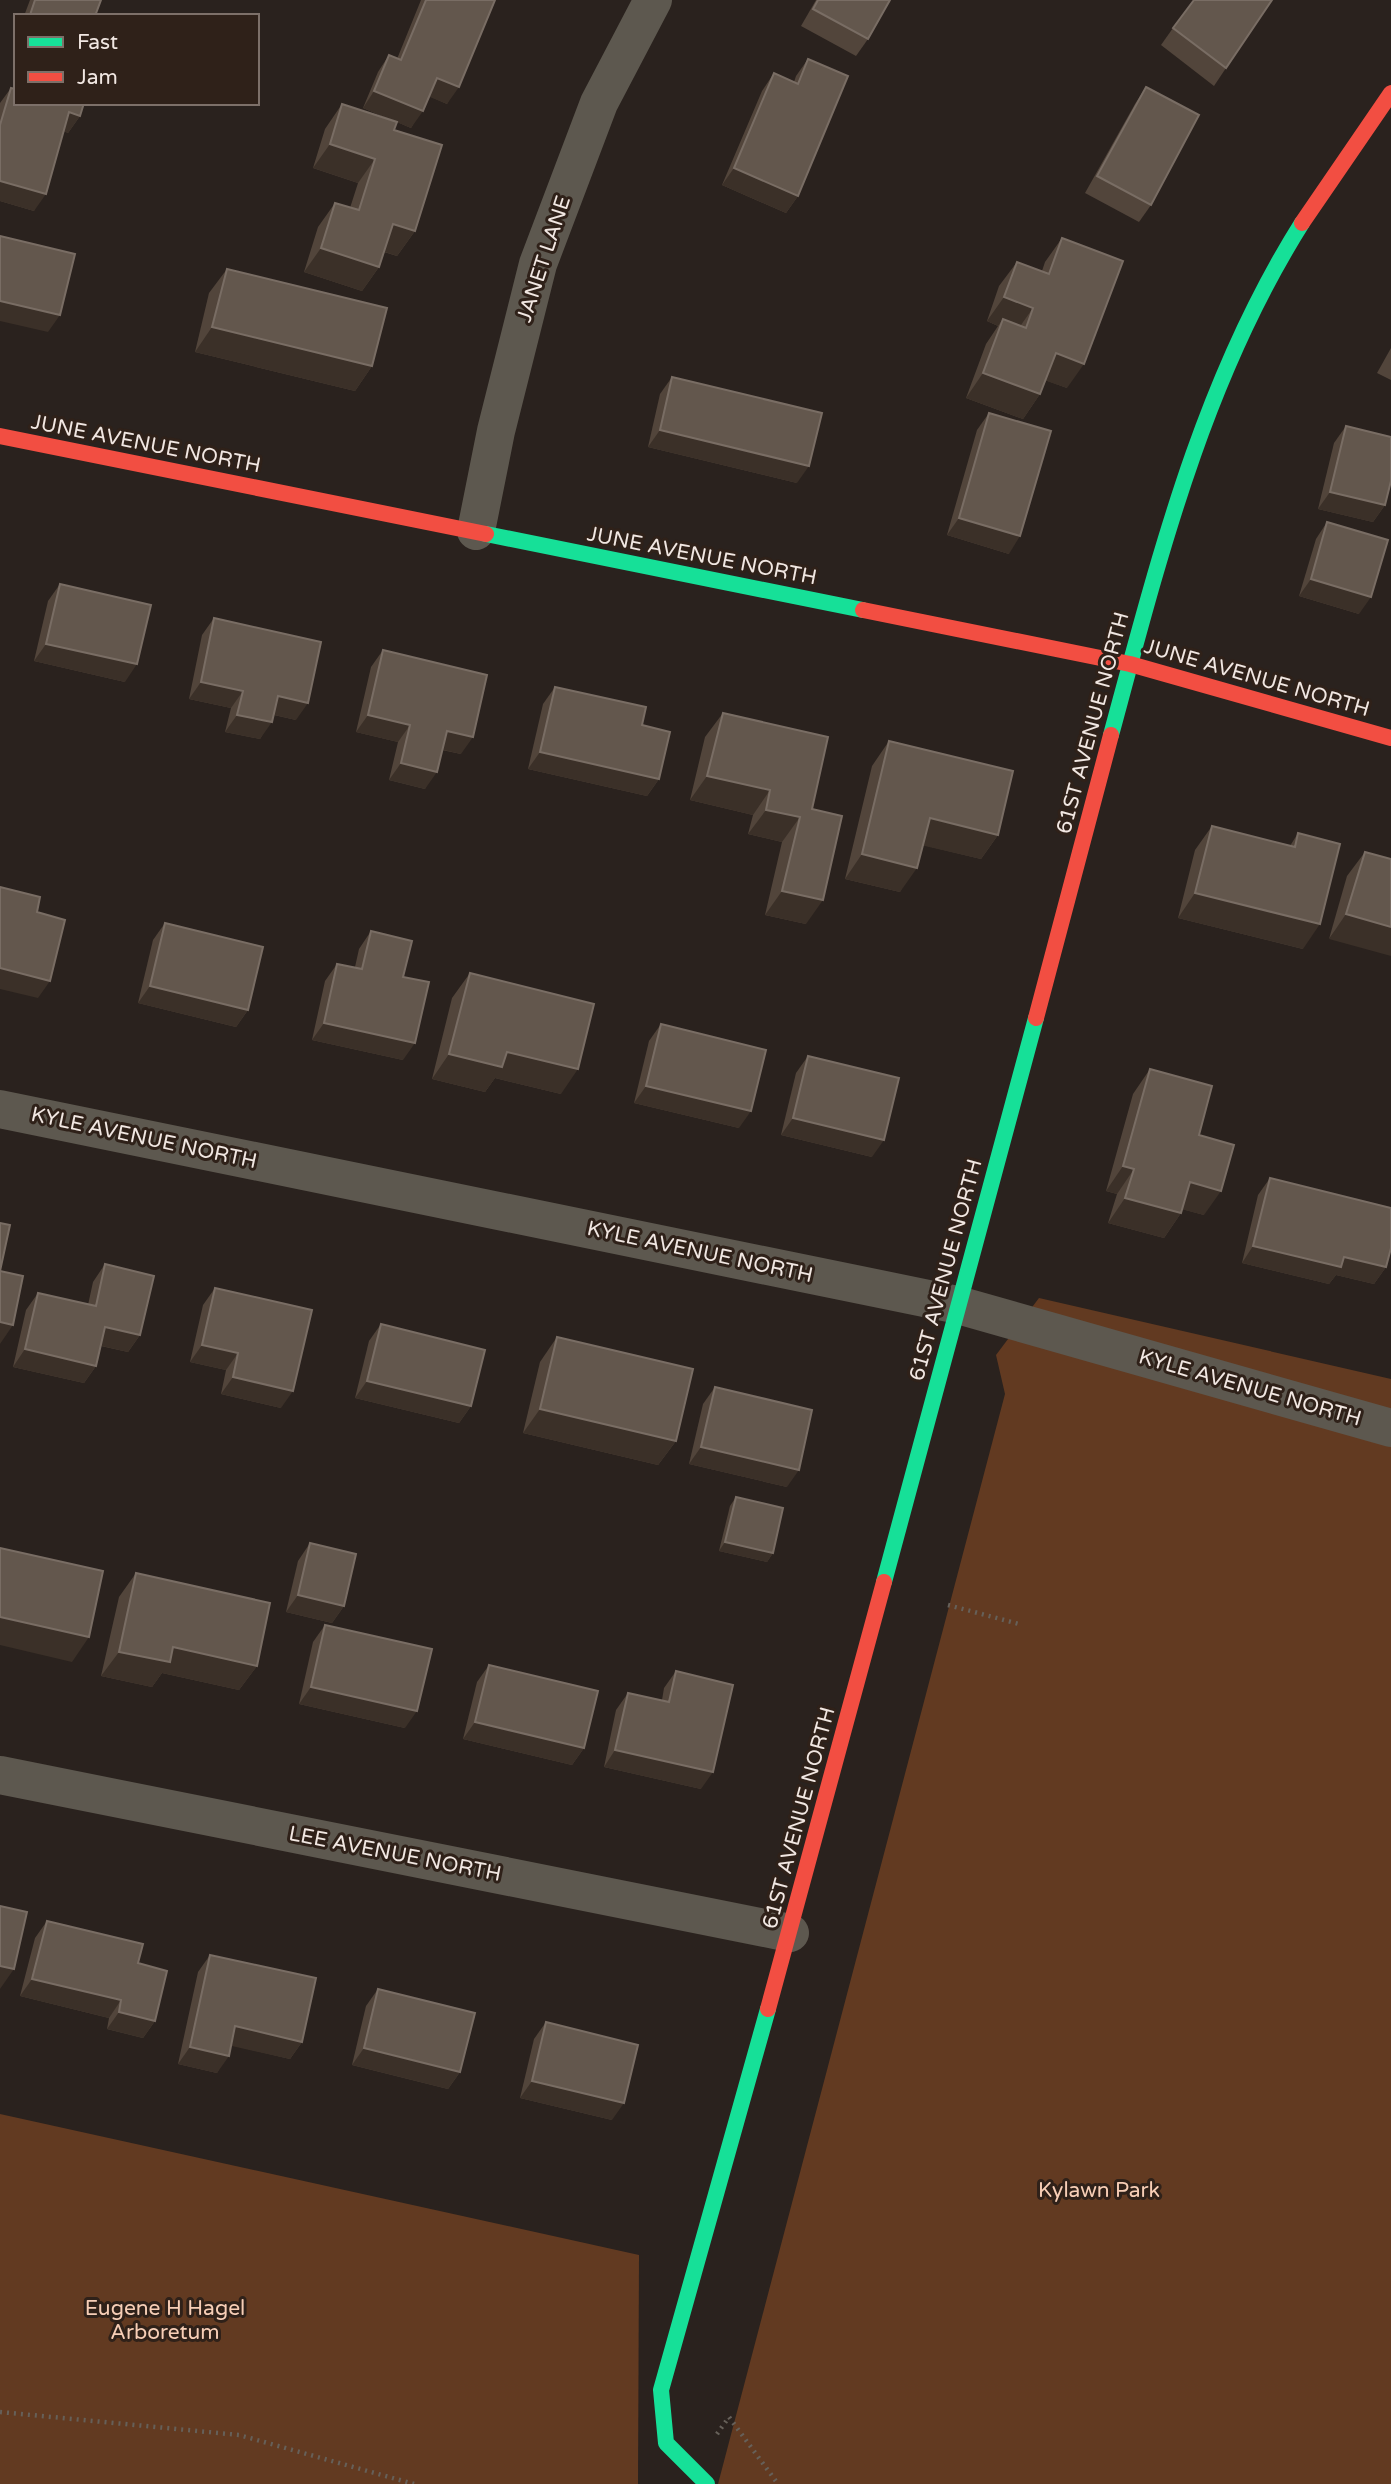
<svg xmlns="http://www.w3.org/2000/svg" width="1391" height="2484" font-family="'Varela Round',sans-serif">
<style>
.green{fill:#623a21}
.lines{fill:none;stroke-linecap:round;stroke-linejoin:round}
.path{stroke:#666059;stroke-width:4.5;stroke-dasharray:2 5;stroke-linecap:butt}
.street{stroke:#5d584f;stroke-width:38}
.fast{stroke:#16e098;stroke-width:16}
.jam{stroke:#f24e42;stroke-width:16}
.wall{fill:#52453b}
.shaded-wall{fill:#3b3028}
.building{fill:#63574d;stroke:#796d64;stroke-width:2}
.labels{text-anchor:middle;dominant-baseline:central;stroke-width:6;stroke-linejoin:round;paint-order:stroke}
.street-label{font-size:21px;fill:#f1e7e2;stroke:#2f2119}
.park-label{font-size:21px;fill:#f7ceb6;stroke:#2f2119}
</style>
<rect width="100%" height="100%" fill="#2a221e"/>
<g class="green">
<polygon points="1039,1298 1391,1379 1391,2484 718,2484 1005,1394 996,1355"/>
<polygon points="0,2114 639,2255 638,2484 0,2484"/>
</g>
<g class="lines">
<g class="path">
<polyline points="948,1605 1019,1624"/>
<polyline points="0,2412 239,2435 414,2484"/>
<polyline points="717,2434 729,2417 778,2484"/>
</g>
<g class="street">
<polyline points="476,531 496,431 538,264 599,103 653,0"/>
<polyline points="0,1109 958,1305 1391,1428"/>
<polyline points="0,1775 790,1933"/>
</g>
<g class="fast">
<polyline points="486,534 863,610"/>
<path d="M1111 735C1159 558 1203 380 1302 223"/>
<polyline points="884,1582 1036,1018"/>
<polyline points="707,2484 666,2443 661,2390 768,2009"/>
</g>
<g class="jam">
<polyline points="1302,223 1391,93"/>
<polyline points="0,436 486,534"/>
<polyline points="863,610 1130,664 1391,738"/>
<polyline points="1036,1018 1111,735"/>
<polyline points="768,2009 884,1582"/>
</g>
</g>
<g class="wall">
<polygon points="30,0 101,0 95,16 24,16"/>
<polygon points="421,0 495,0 447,104 429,96 411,128 397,122 394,130 415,231 397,256 384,252 379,267 362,291 304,272 318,227 335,203 350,208 358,183 313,168 325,129 342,104 392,120 363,108 378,72 389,55 397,59"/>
<polygon points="816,0 890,0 868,39 856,56 801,26"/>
<polygon points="1173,28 1226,68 1214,86 1161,45"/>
<polygon points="808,59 798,196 786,213 722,185 762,91 774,73 794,82 796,76"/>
<polygon points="1146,87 1151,205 1139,222 1085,193 1135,104"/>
<polygon points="11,88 80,116 68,133 64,131 34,211 0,201 0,103"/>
<polygon points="1062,238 1067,388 1045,380 1040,394 1023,419 966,398 986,344 998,326 987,321 999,286 1017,262 1042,271 1045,262"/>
<polygon points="227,269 372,366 355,391 195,352 209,293"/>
<polygon points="1391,348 1391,380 1377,373"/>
<polygon points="672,377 797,483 648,447 660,394"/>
<polygon points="989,413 1009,554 947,535 977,430"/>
<polygon points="1346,426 1385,505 1373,522 1318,509 1334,443"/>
<polygon points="1327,522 1359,614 1299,596 1316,539"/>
<polygon points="60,584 125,682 34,661 48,601"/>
<polygon points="214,618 296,720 274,715 260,739 225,732 231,708 189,699 202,635"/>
<polygon points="383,650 461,754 442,750 425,789 389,780 398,742 356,732 371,667"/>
<polygon points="555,687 642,725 659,779 647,796 528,769 543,704"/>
<polygon points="723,713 812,809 806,924 765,915 782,842 748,834 753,815 690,800 705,737"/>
<polygon points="889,741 998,835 981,859 923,845 900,892 845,879 872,766"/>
<polygon points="1212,826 1290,846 1298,833 1303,949 1178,918 1195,850"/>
<polygon points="1365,852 1391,859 1329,939 1347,876"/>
<polygon points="165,923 248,1010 236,1027 138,1003 153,940"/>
<polygon points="371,931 403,977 403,1060 312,1040 325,981 337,964 355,967 359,949"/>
<polygon points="470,973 561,1094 495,1078 485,1092 432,1079 452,998"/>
<polygon points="661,1024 739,1128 634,1103 649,1041"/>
<polygon points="808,1056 872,1157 781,1135 796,1073"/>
<polygon points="1150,1069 1199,1135 1204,1215 1182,1209 1181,1213 1164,1238 1108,1223 1117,1194 1106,1191 1133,1094"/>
<polygon points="1270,1178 1386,1267 1374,1284 1336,1275 1329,1284 1242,1263 1258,1195"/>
<polygon points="105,1264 140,1335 128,1352 101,1346 96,1366 84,1383 13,1367 26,1310 38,1293 88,1305 93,1282"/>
<polygon points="215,1288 281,1408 221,1394 226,1370 190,1362 203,1305"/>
<polygon points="381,1324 471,1406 459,1423 355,1398 369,1341"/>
<polygon points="557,1337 676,1441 658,1465 523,1433 540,1362"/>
<polygon points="715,1387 787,1487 689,1464 703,1404"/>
<polygon points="736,1497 773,1553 767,1562 719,1551 730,1506"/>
<polygon points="310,1543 344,1606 332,1623 286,1612 298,1561"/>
<polygon points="136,1573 257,1666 239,1690 162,1673 152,1687 101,1676 119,1597"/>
<polygon points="325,1625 405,1728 299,1704 313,1642"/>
<polygon points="489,1665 584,1748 572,1765 463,1739 477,1682"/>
<polygon points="676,1671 701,1789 604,1767 616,1710 628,1693 662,1700 664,1688"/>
<polygon points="47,1921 138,1963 155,2021 143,2038 107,2029 109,2018 20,1996 35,1938"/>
<polygon points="210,1955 302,2042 290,2059 231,2045 217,2073 178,2064 198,1972"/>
<polygon points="378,1989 460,2072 448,2089 352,2065 366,2006"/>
<polygon points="546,2022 612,2120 520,2098 534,2039"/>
</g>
<g class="shaded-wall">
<polygon points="437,78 459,87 447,104 425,95"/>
<polygon points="374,91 423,111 411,128 363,108"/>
<polygon points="69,112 80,116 68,133 58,129"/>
<polygon points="330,144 375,159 358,183 313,168"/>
<polygon points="734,168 798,196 786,213 722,185"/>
<polygon points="0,181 46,194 34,211 0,201"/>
<polygon points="393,224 415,231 397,256 376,249"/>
<polygon points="321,248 379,267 362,291 304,272"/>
<polygon points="1004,297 1033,308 1016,332 1003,319 998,326 987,321"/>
<polygon points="0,301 60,315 48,332 0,321"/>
<polygon points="212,327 372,366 355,391 195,352"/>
<polygon points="1056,353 1084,364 1067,388 1038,378"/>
<polygon points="983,373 1040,394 1023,419 966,398"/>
<polygon points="660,430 809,466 797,483 648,447"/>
<polygon points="1330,492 1385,505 1373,522 1318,509"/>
<polygon points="959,518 1020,536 1009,554 947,535"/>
<polygon points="1311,579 1371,597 1359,614 1299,596"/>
<polygon points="46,644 137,664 125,682 34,661"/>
<polygon points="201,682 243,691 231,708 189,699"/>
<polygon points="278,696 308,703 296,720 266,713"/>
<polygon points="237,715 272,722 260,739 225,732"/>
<polygon points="368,715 410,725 398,742 356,732"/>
<polygon points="447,731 473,737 461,754 435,748"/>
<polygon points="540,752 659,779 647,796 528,769"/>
<polygon points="401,763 437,772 425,789 389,780"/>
<polygon points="707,776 770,790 753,815 690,800"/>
<polygon points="766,810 800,817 782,842 748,834"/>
<polygon points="930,818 998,835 981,859 912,843"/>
<polygon points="862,854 917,868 900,892 845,879"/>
<polygon points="782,891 823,900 806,924 765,915"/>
<polygon points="1195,893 1320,924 1303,949 1178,918"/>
<polygon points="1346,914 1391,927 1391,956 1329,939"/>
<polygon points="0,968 50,981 38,998 0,989"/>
<polygon points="150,986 248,1010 236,1027 138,1003"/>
<polygon points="324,1023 415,1043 403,1060 312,1040"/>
<polygon points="507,1052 578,1069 561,1094 495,1078 485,1092 432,1079 449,1054"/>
<polygon points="646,1086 751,1111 739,1128 634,1103"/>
<polygon points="793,1118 884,1140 872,1157 781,1135"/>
<polygon points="1123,1166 1134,1169 1117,1194 1106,1191"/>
<polygon points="1190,1182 1221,1191 1204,1215 1173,1207"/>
<polygon points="1125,1198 1181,1213 1164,1238 1108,1223"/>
<polygon points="1253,1246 1344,1257 1386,1267 1374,1284 1336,1275 1329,1284 1242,1263"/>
<polygon points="0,1322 13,1325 0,1344"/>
<polygon points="105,1327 140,1335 128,1352 93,1344"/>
<polygon points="202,1345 238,1353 226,1370 190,1362"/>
<polygon points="25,1349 96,1366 84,1383 13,1367"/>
<polygon points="233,1377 293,1391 281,1408 221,1394"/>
<polygon points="367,1381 471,1406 459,1423 355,1398"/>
<polygon points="540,1409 676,1441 658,1465 523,1433"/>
<polygon points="701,1447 799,1470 787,1487 689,1464"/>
<polygon points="725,1542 773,1553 767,1562 719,1551"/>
<polygon points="298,1595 344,1606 332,1623 286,1612"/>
<polygon points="0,1617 89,1637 72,1662 0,1645"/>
<polygon points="173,1647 257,1666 239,1690 162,1673 152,1687 101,1676 119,1652"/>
<polygon points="311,1687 417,1711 405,1728 299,1704"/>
<polygon points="475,1722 584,1748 572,1765 463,1739"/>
<polygon points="615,1750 713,1772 701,1789 604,1767"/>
<polygon points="0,1966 14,1969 0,1989"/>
<polygon points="32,1979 121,2000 109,2018 20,1996"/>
<polygon points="119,2012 155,2021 143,2038 107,2029"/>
<polygon points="235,2026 302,2042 290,2059 223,2044"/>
<polygon points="190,2047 229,2056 217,2073 178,2064"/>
<polygon points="364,2048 460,2072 448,2089 352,2065"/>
<polygon points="532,2081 624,2103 612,2120 520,2098"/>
</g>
<g class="building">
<polygon points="35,0 101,0 95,16 32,16 30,15"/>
<polygon points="426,0 495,0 459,87 437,78 423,111 374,91 389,55 401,60"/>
<polygon points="818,0 890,0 868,39 813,9"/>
<polygon points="1194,0 1272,0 1226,68 1173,28"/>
<polygon points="808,59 848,76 798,196 734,168 774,73 798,84"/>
<polygon points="1146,87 1199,115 1151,205 1097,176"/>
<polygon points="11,88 16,89 16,103 84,103 80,116 69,112 46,194 0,181 0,125"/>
<polygon points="342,104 397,122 394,130 442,145 415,231 393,224 379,267 321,248 335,203 359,210 375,159 330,144"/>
<polygon points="0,236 75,254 60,315 0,301"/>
<polygon points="1062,238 1123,261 1084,364 1056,353 1040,394 983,373 1003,319 1026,328 1033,308 1004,297 1017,262 1049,274"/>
<polygon points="227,269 387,308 372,366 212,327"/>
<polygon points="672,377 822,413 809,466 660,430"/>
<polygon points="989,413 1051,431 1020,536 959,518"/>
<polygon points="1346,426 1391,437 1391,481 1385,505 1330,492"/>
<polygon points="1327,522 1388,540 1371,597 1311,579"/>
<polygon points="60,584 151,605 137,664 46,644"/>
<polygon points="214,618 321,642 308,703 278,696 272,722 237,715 243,691 201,682"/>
<polygon points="383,650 487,675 473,737 447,731 437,772 401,763 410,725 368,715"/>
<polygon points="555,687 646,707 642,725 670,732 659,779 540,752"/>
<polygon points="723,713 828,737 812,809 842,816 823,900 782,891 800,817 766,810 770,790 707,776"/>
<polygon points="889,741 1013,771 998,835 930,818 917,868 862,854"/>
<polygon points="1212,826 1295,847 1298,833 1340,844 1320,924 1195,893"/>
<polygon points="1365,852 1391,859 1391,927 1346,914"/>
<polygon points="0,887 40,897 37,912 65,920 50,981 0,968"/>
<polygon points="165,923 263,947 248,1010 150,986"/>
<polygon points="371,931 412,941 403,977 429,982 415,1043 324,1023 337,964 362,969"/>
<polygon points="470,973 594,1004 578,1069 507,1052 502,1067 449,1054"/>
<polygon points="661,1024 766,1050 751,1111 646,1086"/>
<polygon points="808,1056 899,1078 884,1140 793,1118"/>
<polygon points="1150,1069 1212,1086 1199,1135 1234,1145 1221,1191 1190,1182 1181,1213 1125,1198 1134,1169 1123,1166"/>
<polygon points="1270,1178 1391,1208 1391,1248 1386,1267 1344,1257 1341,1267 1253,1246"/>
<polygon points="0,1223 10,1225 0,1271 23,1276 13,1325 0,1322"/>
<polygon points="105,1264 154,1276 140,1335 105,1327 96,1366 25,1349 38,1293 96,1306"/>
<polygon points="215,1288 312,1310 293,1391 233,1377 238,1353 202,1345"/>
<polygon points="381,1324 485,1350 471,1406 367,1381"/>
<polygon points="557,1337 693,1369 676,1441 540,1409"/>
<polygon points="715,1387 812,1410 799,1470 701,1447"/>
<polygon points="736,1497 783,1508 773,1553 725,1542"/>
<polygon points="310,1543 356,1554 344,1606 298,1595"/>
<polygon points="0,1548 103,1571 89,1637 0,1617"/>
<polygon points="136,1573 270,1603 257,1666 173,1647 170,1662 119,1652"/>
<polygon points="325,1625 432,1649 417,1711 311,1687"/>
<polygon points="489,1665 598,1691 584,1748 475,1722"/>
<polygon points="676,1671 733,1685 713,1772 615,1750 628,1693 669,1702"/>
<polygon points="0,1906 27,1912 14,1969 0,1966"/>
<polygon points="47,1921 143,1944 138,1963 167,1971 155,2021 119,2012 121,2000 32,1979"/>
<polygon points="210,1955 316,1978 302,2042 235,2026 229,2056 190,2047"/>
<polygon points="378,1989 475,2013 460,2072 364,2048"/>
<polygon points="546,2022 638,2045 624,2103 532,2081"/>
</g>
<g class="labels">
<g class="street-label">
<text transform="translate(544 259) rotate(-72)">JANET LANE</text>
<text transform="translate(146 444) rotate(11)">JUNE AVENUE NORTH</text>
<text transform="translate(702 556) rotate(11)">JUNE AVENUE NORTH</text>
<text transform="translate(1257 678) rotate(16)">JUNE AVENUE NORTH</text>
<text transform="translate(1093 723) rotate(-75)">61ST AVENUE NORTH</text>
<text transform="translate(144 1138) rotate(12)">KYLE AVENUE NORTH</text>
<text transform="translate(700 1252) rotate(12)">KYLE AVENUE NORTH</text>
<text transform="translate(946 1270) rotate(-75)">61ST AVENUE NORTH</text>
<text transform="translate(1250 1388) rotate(16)">KYLE AVENUE NORTH</text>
<text transform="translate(799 1818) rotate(-75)">61ST AVENUE NORTH</text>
<text transform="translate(395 1854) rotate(11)">LEE AVENUE NORTH</text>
</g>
<g class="park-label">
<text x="1099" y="2190">Kylawn Park</text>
<text x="165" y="2308">Eugene H Hagel<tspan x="165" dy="24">Arboretum</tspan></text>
</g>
</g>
<rect x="14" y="14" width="245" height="91" fill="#2f2119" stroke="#7d7069" stroke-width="2"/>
<rect x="28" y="37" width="35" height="10" fill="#16e098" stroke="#7d7069" stroke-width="2"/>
<text x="77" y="49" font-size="21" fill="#f1e7e2">Fast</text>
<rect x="28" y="72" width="35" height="10" fill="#f24e42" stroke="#7d7069" stroke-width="2"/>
<text x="77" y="84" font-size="21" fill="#f1e7e2">Jam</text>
</svg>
